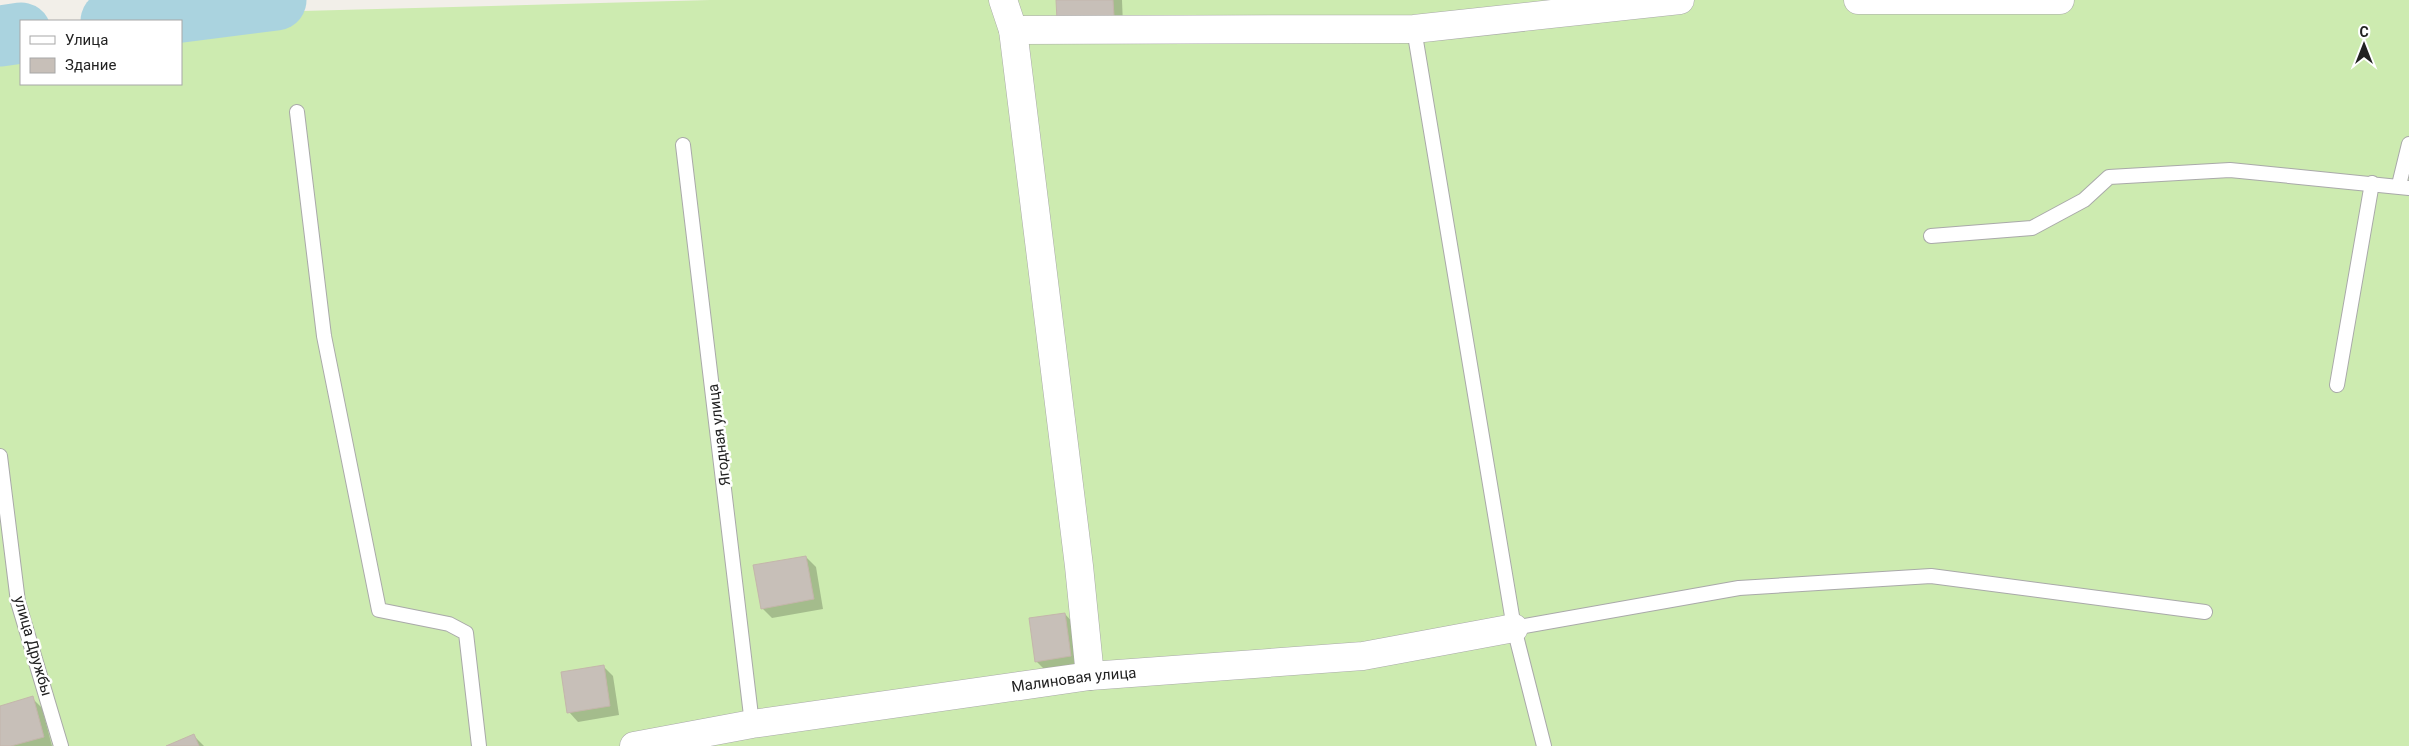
<svg xmlns="http://www.w3.org/2000/svg" width="2409" height="746" font-family="Roboto,sans-serif">
<style>
.grass{fill:#cdebb0}
.shadow{fill:#0003}
.lines{fill:none;stroke-linecap:round;stroke-linejoin:round}
.river{stroke:#aad3df;stroke-width:61}
.building{fill:#c7bfb8;stroke:#c4b6ab}
.lane-casing{stroke:#a9a9a9;stroke-width:16}
.street-casing{stroke:#a9a9a9;stroke-width:29}
.lane{stroke:#fff;stroke-width:14}
.street{stroke:#fff;stroke-width:28}
.labels{text-anchor:middle;dominant-baseline:central;stroke-width:5;stroke-linejoin:round;paint-order:stroke}
.street-label{font-size:15px;fill:#222;stroke:#fff}
</style>
<rect width="100%" height="100%" fill="#f2efe9"/>
<polygon class="grass" points="710,0 2409,0 2409,746 0,746 0,48 21,44 21,84 181,84 181,21 149,21 192,14"/>
<g class="shadow">
<polygon points="1057,0 1122,0 1123,26"/>
<polygon points="806,557 816,567 823,609 772,618 762,608"/>
<polygon points="1065,614 1074,624 1080,666 1046,671 1036,661"/>
<polygon points="603,666 613,676 619,715 578,722 569,712"/>
<polygon points="32,698 42,708 52,746 0,746 0,707"/>
<polygon points="194,736 204,746 169,746"/>
</g>
<g class="lines">
<g class="river">
<polyline points="111,21 276,0"/>
<polyline points="0,36 21,33"/>
</g>
</g>
<g class="building">
<polygon points="1056,0 1113,0 1114,16 1057,20"/>
<polygon points="806,556 814,599 761,609 753,565"/>
<polygon points="1065,613 1071,656 1035,662 1029,618"/>
<polygon points="604,665 610,706 567,713 561,672"/>
<polygon points="33,696 44,737 11,746 0,746 0,706"/>
<polygon points="194,734 199,746 166,746"/>
</g>
<g class="lines">
<defs>
<g id="lane">
<polyline points="1414,29 1514,628 1544,746"/>
<polyline points="297,112 324,336 379,610 449,624 466,633 479,746"/>
<polyline points="683,145 752,724"/>
<polyline points="2399,185 2409,144"/>
<polyline points="1931,236 2032,228 2084,200 2109,177 2230,170 2409,188"/>
<polyline points="2337,385 2372,183"/>
<polyline points="0,456 18,602 61,746"/>
<polyline points="1514,628 1739,588 1931,576 2205,612"/>
</g>
<g id="street">
<polyline points="1003,0 1013,30 1079,566 1090,676"/>
<polyline points="1858,0 2060,0"/>
<polyline points="1013,30 1414,29 1680,0"/>
<path id="s1" d="M634 746 752 724 1090 676 1363 656 1514 628"/>
</g>
</defs>
<use href="#lane" class="lane-casing"/>
<use href="#street" class="street-casing"/>
<use href="#lane" class="lane"/>
<use href="#street" class="street"/>
</g>
<g class="labels">
<g class="street-label">
<text transform="translate(719 435) rotate(-97)">Ягодная улица</text>
<text transform="translate(33 646) rotate(74)">улица Дружбы</text>
<text stroke="none"><textPath href="#s1" startOffset="445">Малиновая улица</textPath></text>
</g>
</g>
<rect x="20" y="20" width="162" height="65" fill="#ffffff" stroke="#a7a7a7"/>
<rect x="30" y="36" width="25" height="8" fill="#ffffff" stroke="#a7a7a7"/>
<text x="65" y="45" font-size="15" fill="#222222">Улица</text>
<rect x="30" y="58" width="25" height="15" fill="#c7bfb8" stroke="#a7a7a7"/>
<text x="65" y="70" font-size="15" fill="#222222">Здание</text>
<g transform="translate(2364 45)" stroke="#ffffff" stroke-width="4" paint-order="stroke">
<path d="M0-4L9 19L0 12L-9 19Z" fill="#222222"/>
<text y="-8" font-size="14" font-weight="bold" text-anchor="middle" fill="#222222">С</text>
</g>
</svg>
